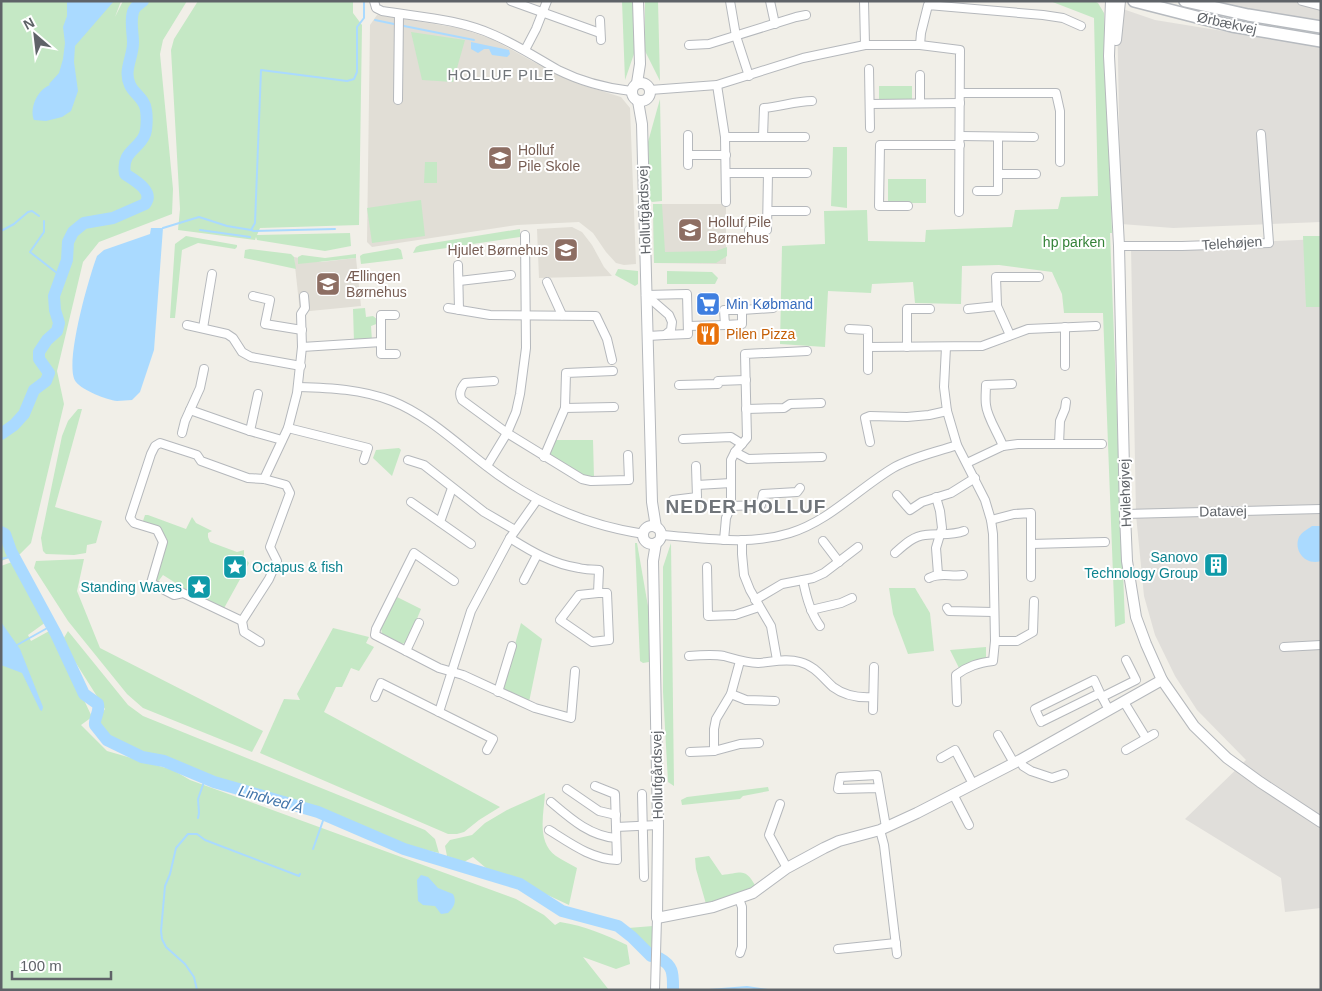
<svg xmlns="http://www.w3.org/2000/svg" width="1322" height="991" font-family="Helvetica,sans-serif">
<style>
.industrial{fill:#e0deda}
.education{fill:#e1ded6}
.green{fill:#c5e8c5}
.water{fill:#aadaff}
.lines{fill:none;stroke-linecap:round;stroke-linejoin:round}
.stream{stroke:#aadaff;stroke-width:2}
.river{stroke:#aadaff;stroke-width:12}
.minor-casing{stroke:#b5b8bc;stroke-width:10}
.tertiary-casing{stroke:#b5b8bc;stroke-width:12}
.secondary-casing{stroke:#b6babf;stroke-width:14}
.minor{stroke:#fff;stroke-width:8}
.tertiary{stroke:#fff;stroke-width:10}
.secondary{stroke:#fff;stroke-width:11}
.labels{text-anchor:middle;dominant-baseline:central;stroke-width:4;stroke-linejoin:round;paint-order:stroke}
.street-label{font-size:14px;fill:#5f6368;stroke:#fff}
.education-label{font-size:14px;fill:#785e54;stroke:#fff;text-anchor:start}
.park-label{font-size:14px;fill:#348238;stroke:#fff}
.shop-label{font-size:14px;fill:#366cbe;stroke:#fff;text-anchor:start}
.food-label{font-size:14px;fill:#c56008;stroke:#fff;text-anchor:start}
.culture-label{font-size:14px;fill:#0d838f;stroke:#fff;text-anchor:end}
.neighbourhood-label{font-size:15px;letter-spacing:1px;fill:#70757a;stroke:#fff}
.water-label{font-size:15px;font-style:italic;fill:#4174aa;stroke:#fff}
.district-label{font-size:19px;font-weight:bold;letter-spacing:1px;fill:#70757a;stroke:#fff}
</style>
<rect width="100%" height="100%" fill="#f1efe8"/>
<g class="industrial">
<polygon points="1214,1 1321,1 1321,22 1265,13"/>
<polygon points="1117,7 1155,20 1321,47 1321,222 1173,228 1121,224"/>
<polygon points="1321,239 1321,908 1285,912 1281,878 1185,819 1246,760 1197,710 1175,676 1155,635 1144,596 1136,515 1131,247"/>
</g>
<g class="education">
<polygon points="377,15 460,28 492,39 550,71 579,84 621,97 630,108 636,264 624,265 616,263 606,252 593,233 579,222 517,225 372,247 367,242 370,25"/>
<polygon points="653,204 726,204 726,264 654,263"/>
<polygon points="572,227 582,232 592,245 604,267 612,276 539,278 537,229"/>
<polygon points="294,257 322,262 356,258 361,306 300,312"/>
</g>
<g class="green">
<polygon points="1,1 121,1 115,17 123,1 187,1 163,40 160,54 173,189 172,214 99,242 83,262 57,371 64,404 31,543 20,554 1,561"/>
<polygon points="198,1 353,1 353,13 362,25 359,225 260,228 257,235 350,233 351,246 325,251 257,240 256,237 255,240 178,230 180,209 171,50 174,39"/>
<polygon points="622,1 633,1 635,51 625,80"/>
<polygon points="645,1 658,1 660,81 645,51"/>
<polygon points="1050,1 1094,1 1098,3 1104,13 1112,233 1110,233 1125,623 1115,627 1103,313 1064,313 1062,294 1052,272 999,265 962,266 961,304 915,303 913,282 872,284 871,293 828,291 825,347 780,344 782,246 825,244 824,211 867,210 868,241 925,242 926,230 1012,227 1015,210 1058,209 1061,197 1098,196 1094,18"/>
<polygon points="411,32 465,40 453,82 422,80"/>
<rect x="879" y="86" width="33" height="17"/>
<polygon points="660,99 662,201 652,202 650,200 648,142"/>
<polygon points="833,147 847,147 847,208 831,206"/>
<polygon points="425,162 437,162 437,183 424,183"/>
<rect x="888" y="179" width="38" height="24"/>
<polygon points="421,200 425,236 372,243 367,208"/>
<polygon points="653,204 662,204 665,252 716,251 727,247 727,256 716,263 654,263"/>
<polygon points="520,229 520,237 413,253 416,247 420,245"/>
<polygon points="186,236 237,245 237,247 235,249 198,243 182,250 175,318 170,318 175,244"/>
<polygon points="1303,236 1321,236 1321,307 1306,307"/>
<polygon points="398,248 401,250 403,259 361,264 360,256 363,254"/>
<polygon points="250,249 291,254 294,257 296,269 244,258 245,250"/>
<polygon points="356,254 356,258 298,264 298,257 302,255 325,258"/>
<polygon points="618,269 638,271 638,284 635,286 615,275"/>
<polygon points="667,271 712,272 718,278 715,284 667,284"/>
<polygon points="365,308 366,317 373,316 378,320 379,323 371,326 372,341 354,342 353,309"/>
<polygon points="78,409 82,409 55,507 102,521 96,543 87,545 86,553 74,555 46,554 43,551 41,538 62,436 68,421"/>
<path d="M554 440H593L594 478C578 474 559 467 548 453Z"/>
<polygon points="399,448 401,450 392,476 373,458 376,450"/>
<polygon points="145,515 148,515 186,529 192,517 196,523 212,531 208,533 208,537 210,542 237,552 244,550 244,557 249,563 223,610 189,594 190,592 163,575 157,583 156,580 167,539 160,528 143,521"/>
<polygon points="635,543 637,543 649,612 650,657 649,662 643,663 640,661"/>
<polygon points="671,543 674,786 668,782 663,692 663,567"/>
<polygon points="84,559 77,591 100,648 263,731 252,752 143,708 127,694 68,621 34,568 36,561"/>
<path d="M12 562 46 622 28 635 31 641 51 630 92 717 81 725 107 751 173 770 190 780 516 899 544 915 555 925 560 922C586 926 603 934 627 945L630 964 616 969 583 957 609 990H1V566Z"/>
<polygon points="889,588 915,588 930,613 934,651 908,654 893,614"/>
<polygon points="397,597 421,609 407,643 400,644 382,634 381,628"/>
<polygon points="521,623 542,639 529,702 505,692 503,687"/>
<polygon points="333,628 369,637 366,643 374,647 359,671 351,668 342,687 336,687 324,712 500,807 479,820 464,832 457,834 448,834 260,753 284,699 300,700 297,694"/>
<polygon points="68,631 128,705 143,716 425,830 435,839 439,853 395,843 311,807 210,779 161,756 143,755 111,741 98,728 97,721 105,709 62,641"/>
<polygon points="986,647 986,659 973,662 959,668 950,650"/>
<polygon points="768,787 769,791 743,796 740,799 682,805 681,800 687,797"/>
<path d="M545 793C544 814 536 841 556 856 562 860 570 864 577 868L569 905 511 878 486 868 473 857 464 862 447 856 445 846 450 840 472 835 485 823 507 810Z"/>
<path d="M709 856 722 875C742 873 745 867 756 887L706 904 696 869 695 858Z"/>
<polygon points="653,926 651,954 628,928"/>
</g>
<g class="water">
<path d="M67 1H114L75 46 74 62 78 91 71 111 62 117 46 121 34 120C29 108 38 89 50 85L49 84 59 73 63 59 65 43 63 27 67 16Z"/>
<polygon points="471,42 509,50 510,54 507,57 492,55 489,49 484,49 478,53 471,49"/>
<path d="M151 228H163L154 350 140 392 132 400C127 400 122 401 117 401 107 400 82 390 76 382 63 367 89 277 97 256L104 250 150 234Z"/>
<path d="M1312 526H1321V561C1306 566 1293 551 1299 537 1302 532 1308 529 1312 526Z"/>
<polygon points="1,622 20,649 43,707 42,711 40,710 22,673 1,665"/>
<path d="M421 875 428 877 438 888 453 894C457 902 454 907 448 913L441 914 435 906 423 905 418 901 417 880Z"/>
</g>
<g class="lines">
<g class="stream">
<polyline points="375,20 394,24"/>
<polyline points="404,26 474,40"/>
<polyline points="44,221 44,232 30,252 62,277"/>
<polyline points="163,228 199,217 227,226 251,230 255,223 261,70 347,81 354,79 357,72 357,27 364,18 364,1"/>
<polyline points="200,230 250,237"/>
<polyline points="251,230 254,231 335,229"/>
<polyline points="1,231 14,224 28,212 32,211 39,216"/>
<polyline points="1,559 13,556"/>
<polyline points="17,645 51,626"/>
<polyline points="198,818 199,813 198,799 205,779"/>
<polyline points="313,849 325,815"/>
<polyline points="197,990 194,977 185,964 166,947 162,939 161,931 165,886 170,874 176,848 188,834 197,834 205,840 299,876 300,874"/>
<polyline points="709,990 747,987 768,990"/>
</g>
<g class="river">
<path d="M1 434 14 425 24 414 34 390 46 381 49 373 39 359V352L47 340 57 331 59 323 55 310 54 296 67 260 68 242 73 232 84 223 113 218 145 204C155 191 134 180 125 174 121 151 139 150 145 134 147 128 147 116 146 110 145 99 134 94 130 85 123 71 133 57 133 43 133 33 130 21 133 12 134 7 139 4 143 1"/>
<path d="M1 532 5 534 11 551 56 634 84 694 98 704C100 713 94 717 95 725L107 740 142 757 164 761 214 782 318 812 404 849 520 884 562 911 618 926 632 937 651 956"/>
<path d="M659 958C674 966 673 974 673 990"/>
</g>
<defs>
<g id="minor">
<path d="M374 1 376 8 382 11C419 17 459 19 494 35 517 45 537 58 558 70 580 81 606 88 631 91"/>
<polyline points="511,1 600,33"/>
<polyline points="730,1 736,36 749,76"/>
<polyline points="770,1 775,24"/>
<polyline points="864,1 865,45"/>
<polyline points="1302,1 1321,6"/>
<polyline points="600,20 601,40"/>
<polyline points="689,45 709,44 796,17 806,15"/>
<polyline points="920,45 921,33 928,5 1043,15 1063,18 1081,26"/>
<polyline points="525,50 536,29 547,1"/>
<polyline points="869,69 870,128"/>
<polyline points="920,75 920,103"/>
<polyline points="717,85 725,137 726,202"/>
<polyline points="650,90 717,85 803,58 865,45 920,45 960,50 959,212"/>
<polyline points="960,93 1056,93 1060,111 1060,162"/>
<polyline points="398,100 399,14"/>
<polyline points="870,104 960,103"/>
<polyline points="960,136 1034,137"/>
<polyline points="725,137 805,137"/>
<path d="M763 137 764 108C780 107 795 101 812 101"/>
<polyline points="688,155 726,155"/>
<polyline points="688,165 688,135"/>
<polyline points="726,173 807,173"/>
<polyline points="998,174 1036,174"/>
<polyline points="977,191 998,191 998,137"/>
<polyline points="908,206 879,206 880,145 960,145"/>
<polyline points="768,211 806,211"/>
<polyline points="749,230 767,230 768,173"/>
<polyline points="1119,246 1182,246 1269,243 1261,134"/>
<polyline points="458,265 459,310"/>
<polyline points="459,281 511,275"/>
<polyline points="547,282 562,315"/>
<polyline points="646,295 687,294 688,334 665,335"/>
<polyline points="646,295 669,315 672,322 671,330 665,335 648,336"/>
<polyline points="253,296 270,300 265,324 302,330"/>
<polyline points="448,308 490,315 596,316 607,339 612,360"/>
<polyline points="968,309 997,306"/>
<polyline points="742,310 724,310 725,325 742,324 742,310 773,308"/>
<polyline points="395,315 381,315 381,354 396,354"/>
<polyline points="187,325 227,334 233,338 242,352 251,357 301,366"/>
<polyline points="688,326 725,325"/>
<polyline points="203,328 212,274"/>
<polyline points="849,329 868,330 868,370"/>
<polyline points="1010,335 997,306 996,277 1039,277"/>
<polyline points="302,347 381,342"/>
<polyline points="868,347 982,346 1028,329 1096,326"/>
<polyline points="907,347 907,309 930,309"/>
<path d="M946 347 944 387 947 411 957 445 985 500 991 520 993 534 995 641 993 661C978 663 968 666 956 675L957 702"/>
<polyline points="1065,366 1065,327"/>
<path d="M494 381 465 383C461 388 458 394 462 400L507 433 582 479 591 481 629 480 628 455"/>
<polyline points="679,385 718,384 718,381 746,380"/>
<path d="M298 387C331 388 361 389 392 401 427 415 455 442 485 465 532 502 584 525 644 534"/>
<polyline points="565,408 614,407"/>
<polyline points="746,409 784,408 790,404 821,403"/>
<polyline points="190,410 250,431 282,440"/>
<polyline points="288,428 368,448 364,460"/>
<polyline points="250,431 258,394"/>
<polyline points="182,433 185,421 200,388 204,369"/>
<polyline points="683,439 731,437 742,444"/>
<polyline points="870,442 865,418 870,416 907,417 929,415 947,411"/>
<polygon points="160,443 197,455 201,461 248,478 264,479 286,485 290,493 270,547 277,561 269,579 242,621 183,593 174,595 151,583 163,542 157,530 134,523 130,518 151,454 155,446"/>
<polyline points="1059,444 1060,421 1065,409 1066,402"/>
<path d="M1003 446C998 433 987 417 986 405 985 398 986 391 986 385L1012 384"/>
<polyline points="735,452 748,459 822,457"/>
<polyline points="544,457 565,408 566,373 613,371"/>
<polyline points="408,460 424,465 484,512 515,530"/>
<polyline points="967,463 1003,446 1018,444 1102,444"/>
<polyline points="487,466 507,433 516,412 520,394 526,348 525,235"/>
<polyline points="264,479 288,428 297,393 302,347 301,314 305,308 304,296"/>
<polyline points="697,485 731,483"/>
<polyline points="897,495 910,510 922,502 951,493 975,478"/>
<polyline points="936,497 940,511 942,528 936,548 938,574"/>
<polyline points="673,500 697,497 696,466"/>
<polyline points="411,502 471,544"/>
<polyline points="731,506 761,505 763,494 797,492 800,488"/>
<polyline points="1125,514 1321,509"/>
<polyline points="991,520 1014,514 1031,513 1031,577"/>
<polyline points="440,522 452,488"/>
<path d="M661 535C704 538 749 546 790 533 829 521 858 489 893 468 912 457 937 452 957 445"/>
<path d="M510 538C532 552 553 564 579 568 586 570 592 569 599 570L598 593H607L609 640 592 642 560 620 579 595 598 593"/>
<polyline points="724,540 726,518 731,506 731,460 735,452 747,438 745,354 807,351"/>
<polyline points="742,540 742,554 744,575 750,590 771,626 777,660"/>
<polyline points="823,541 839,562"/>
<polyline points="1031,544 1105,542"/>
<path d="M895 553C903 546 913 536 925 535 938 533 951 536 964 531"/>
<polyline points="707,567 708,616 735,615 759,607"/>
<path d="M929 578C941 572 951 577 963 575"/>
<polyline points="524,580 537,555"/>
<path d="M803 580C806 597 810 612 820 626"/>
<polyline points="454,581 414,553 376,629 375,635 439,668 463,675 535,708 571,718 575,671"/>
<polyline points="755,600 782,584 813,578 824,573 858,547"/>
<polyline points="947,608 949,611 993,612"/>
<polyline points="811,610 841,603 852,598"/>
<polyline points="242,621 244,632 260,642"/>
<polyline points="995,641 1017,641 1033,632 1034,601"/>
<polyline points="1284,647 1321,645"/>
<polyline points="406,651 419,623"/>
<path d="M689 656C701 655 713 654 724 656 735 659 746 663 758 663 772 662 786 658 800 662 815 666 822 677 833 687 845 696 859 698 873 697"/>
<polyline points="498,692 512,646"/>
<polyline points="1100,693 1094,680 1035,709 1041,722 1100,693 1109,710"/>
<polyline points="731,694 746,700 775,701"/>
<polyline points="375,697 381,683 493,739 487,750"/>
<polyline points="1102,697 1136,680 1126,660"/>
<polyline points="1124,702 1146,738"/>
<polyline points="873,710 874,667"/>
<polyline points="439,712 471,611 510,538 537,500"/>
<polyline points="998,735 1014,763"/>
<polyline points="1126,750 1154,734"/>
<polyline points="714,751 714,729 716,719 731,694 740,661"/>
<polyline points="690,752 714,751 740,744 759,743"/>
<polyline points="941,758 955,750 973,784"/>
<polyline points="1020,760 1023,766 1031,771 1052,778 1064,774"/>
<polyline points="879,788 838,789 840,777 877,775 886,827"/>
<polyline points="567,789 599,811 616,815"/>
<polyline points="642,794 644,877"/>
<polyline points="953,794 969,825"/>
<path d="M551 802C571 819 590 836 616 838"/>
<polyline points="780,804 769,835 787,868"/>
<polyline points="616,827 658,825"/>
<path d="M549 830C570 843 591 859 617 860L615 794 595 786"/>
<polyline points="880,830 884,845 897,954"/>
<polyline points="739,899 742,907 742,947 740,953"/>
<polyline points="838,949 896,943"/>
<polyline points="655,990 657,918"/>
</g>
<g id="tertiary">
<polyline points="1111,1 1109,56 1119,246 1125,514 1127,561 1136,617 1146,644 1162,680 1194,726 1227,758 1260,782 1321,822"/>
<polyline points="1116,40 1120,1"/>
<circle cx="641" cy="92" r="9"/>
<polyline points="637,83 640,64 638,1"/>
<polyline points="638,101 642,124 652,502 656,527"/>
<circle cx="652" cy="535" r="9"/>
<polyline points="656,543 653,561 658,825 657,918 713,907 753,893 787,868 824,848 839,841 880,830 917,813 1020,760 1162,680"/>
</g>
<g id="secondary">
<polyline points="1134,1 1232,26 1321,41"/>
<polyline points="1185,1 1248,15 1321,27"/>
</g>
</defs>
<use href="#minor" class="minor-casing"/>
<use href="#tertiary" class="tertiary-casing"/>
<use href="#secondary" class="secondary-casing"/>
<use href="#minor" class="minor"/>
<use href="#tertiary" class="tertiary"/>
<use href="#secondary" class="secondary"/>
</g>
<defs>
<symbol id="school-square" viewBox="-11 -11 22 22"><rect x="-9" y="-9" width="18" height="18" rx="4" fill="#8d6e63" stroke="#fff"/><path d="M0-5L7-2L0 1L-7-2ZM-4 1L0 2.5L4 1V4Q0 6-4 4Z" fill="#fff"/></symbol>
<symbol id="supermarket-square" viewBox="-11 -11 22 22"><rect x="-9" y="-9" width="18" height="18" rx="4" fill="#3f7fe0" stroke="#fff"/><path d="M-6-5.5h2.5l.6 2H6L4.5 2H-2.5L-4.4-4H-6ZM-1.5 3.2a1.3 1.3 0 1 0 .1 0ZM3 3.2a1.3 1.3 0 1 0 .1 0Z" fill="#fff"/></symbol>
<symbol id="restaurant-square" viewBox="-11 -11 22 22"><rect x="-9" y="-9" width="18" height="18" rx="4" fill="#e8710a" stroke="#fff"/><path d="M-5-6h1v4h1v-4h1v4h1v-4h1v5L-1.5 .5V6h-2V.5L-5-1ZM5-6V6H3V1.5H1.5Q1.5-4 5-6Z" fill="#fff"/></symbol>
<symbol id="building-square" viewBox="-11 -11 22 22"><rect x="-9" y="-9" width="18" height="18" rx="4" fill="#0f9aa8" stroke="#fff"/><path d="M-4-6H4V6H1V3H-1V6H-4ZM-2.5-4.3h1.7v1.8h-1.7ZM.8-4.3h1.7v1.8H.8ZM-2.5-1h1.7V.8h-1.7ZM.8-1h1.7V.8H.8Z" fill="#fff"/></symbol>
<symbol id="sight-square" viewBox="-11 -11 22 22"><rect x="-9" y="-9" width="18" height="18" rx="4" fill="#0f9aa8" stroke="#fff"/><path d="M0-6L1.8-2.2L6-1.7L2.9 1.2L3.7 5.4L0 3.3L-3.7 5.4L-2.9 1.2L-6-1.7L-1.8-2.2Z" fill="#fff"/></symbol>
</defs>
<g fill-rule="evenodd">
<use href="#school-square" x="486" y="144" width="28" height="28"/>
<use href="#school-square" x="676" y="216" width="28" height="28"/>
<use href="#school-square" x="552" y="236" width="28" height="28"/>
<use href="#school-square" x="314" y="270" width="28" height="28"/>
<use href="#supermarket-square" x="694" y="290" width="28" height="28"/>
<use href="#restaurant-square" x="694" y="320" width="28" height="28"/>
<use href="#building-square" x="1202" y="551" width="28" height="28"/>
<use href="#sight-square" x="221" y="553" width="28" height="28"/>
<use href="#sight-square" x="185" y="573" width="28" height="28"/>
</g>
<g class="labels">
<g class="street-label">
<text transform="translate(1227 23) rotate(12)">Ørbækvej</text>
<text transform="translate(644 210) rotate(-92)">Hollufgårdsvej</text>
<text transform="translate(1232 243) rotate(-4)">Telehøjen</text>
<text transform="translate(1125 493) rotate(-92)">Hvilehøjvej</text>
<text transform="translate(1223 511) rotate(-1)">Datavej</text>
<text transform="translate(657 775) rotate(-91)">Hollufgårdsvej</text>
</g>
<g class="education-label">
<text x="518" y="150">Holluf<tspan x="518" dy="16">Pile Skole</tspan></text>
<text x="708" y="222">Holluf Pile<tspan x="708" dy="16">Børnehus</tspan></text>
<text x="548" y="250" text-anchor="end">Hjulet Børnehus</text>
<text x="346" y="276">Ællingen<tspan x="346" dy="16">Børnehus</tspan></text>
</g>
<g class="park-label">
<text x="1074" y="242">hp parken</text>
</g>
<g class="shop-label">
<text x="726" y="304">Min Købmand</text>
</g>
<g class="food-label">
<text x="726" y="334">Pilen Pizza</text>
</g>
<g class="culture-label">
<text x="1198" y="557">Sanovo<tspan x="1198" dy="16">Technology Group</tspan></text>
<text x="252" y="567" text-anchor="start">Octapus &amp; fish</text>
<text x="182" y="587">Standing Waves</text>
</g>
<g class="neighbourhood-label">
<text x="501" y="74">HOLLUF PILE</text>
</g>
<g class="water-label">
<text transform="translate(271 799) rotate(16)">Lindved Å</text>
</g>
<g class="district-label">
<text x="746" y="506">NEDER HOLLUF</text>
</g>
</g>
<rect width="1322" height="991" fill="none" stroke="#5f6368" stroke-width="5"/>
<g transform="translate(35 35) rotate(332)" stroke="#ffffff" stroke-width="4" paint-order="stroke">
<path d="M0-4L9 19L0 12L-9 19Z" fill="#5f6368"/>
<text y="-8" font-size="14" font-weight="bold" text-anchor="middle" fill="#5f6368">N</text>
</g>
<path d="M12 971v8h99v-8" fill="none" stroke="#5f6368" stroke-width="2.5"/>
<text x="20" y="971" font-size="15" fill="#5f6368" stroke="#ffffff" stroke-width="4" paint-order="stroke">100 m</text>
</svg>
